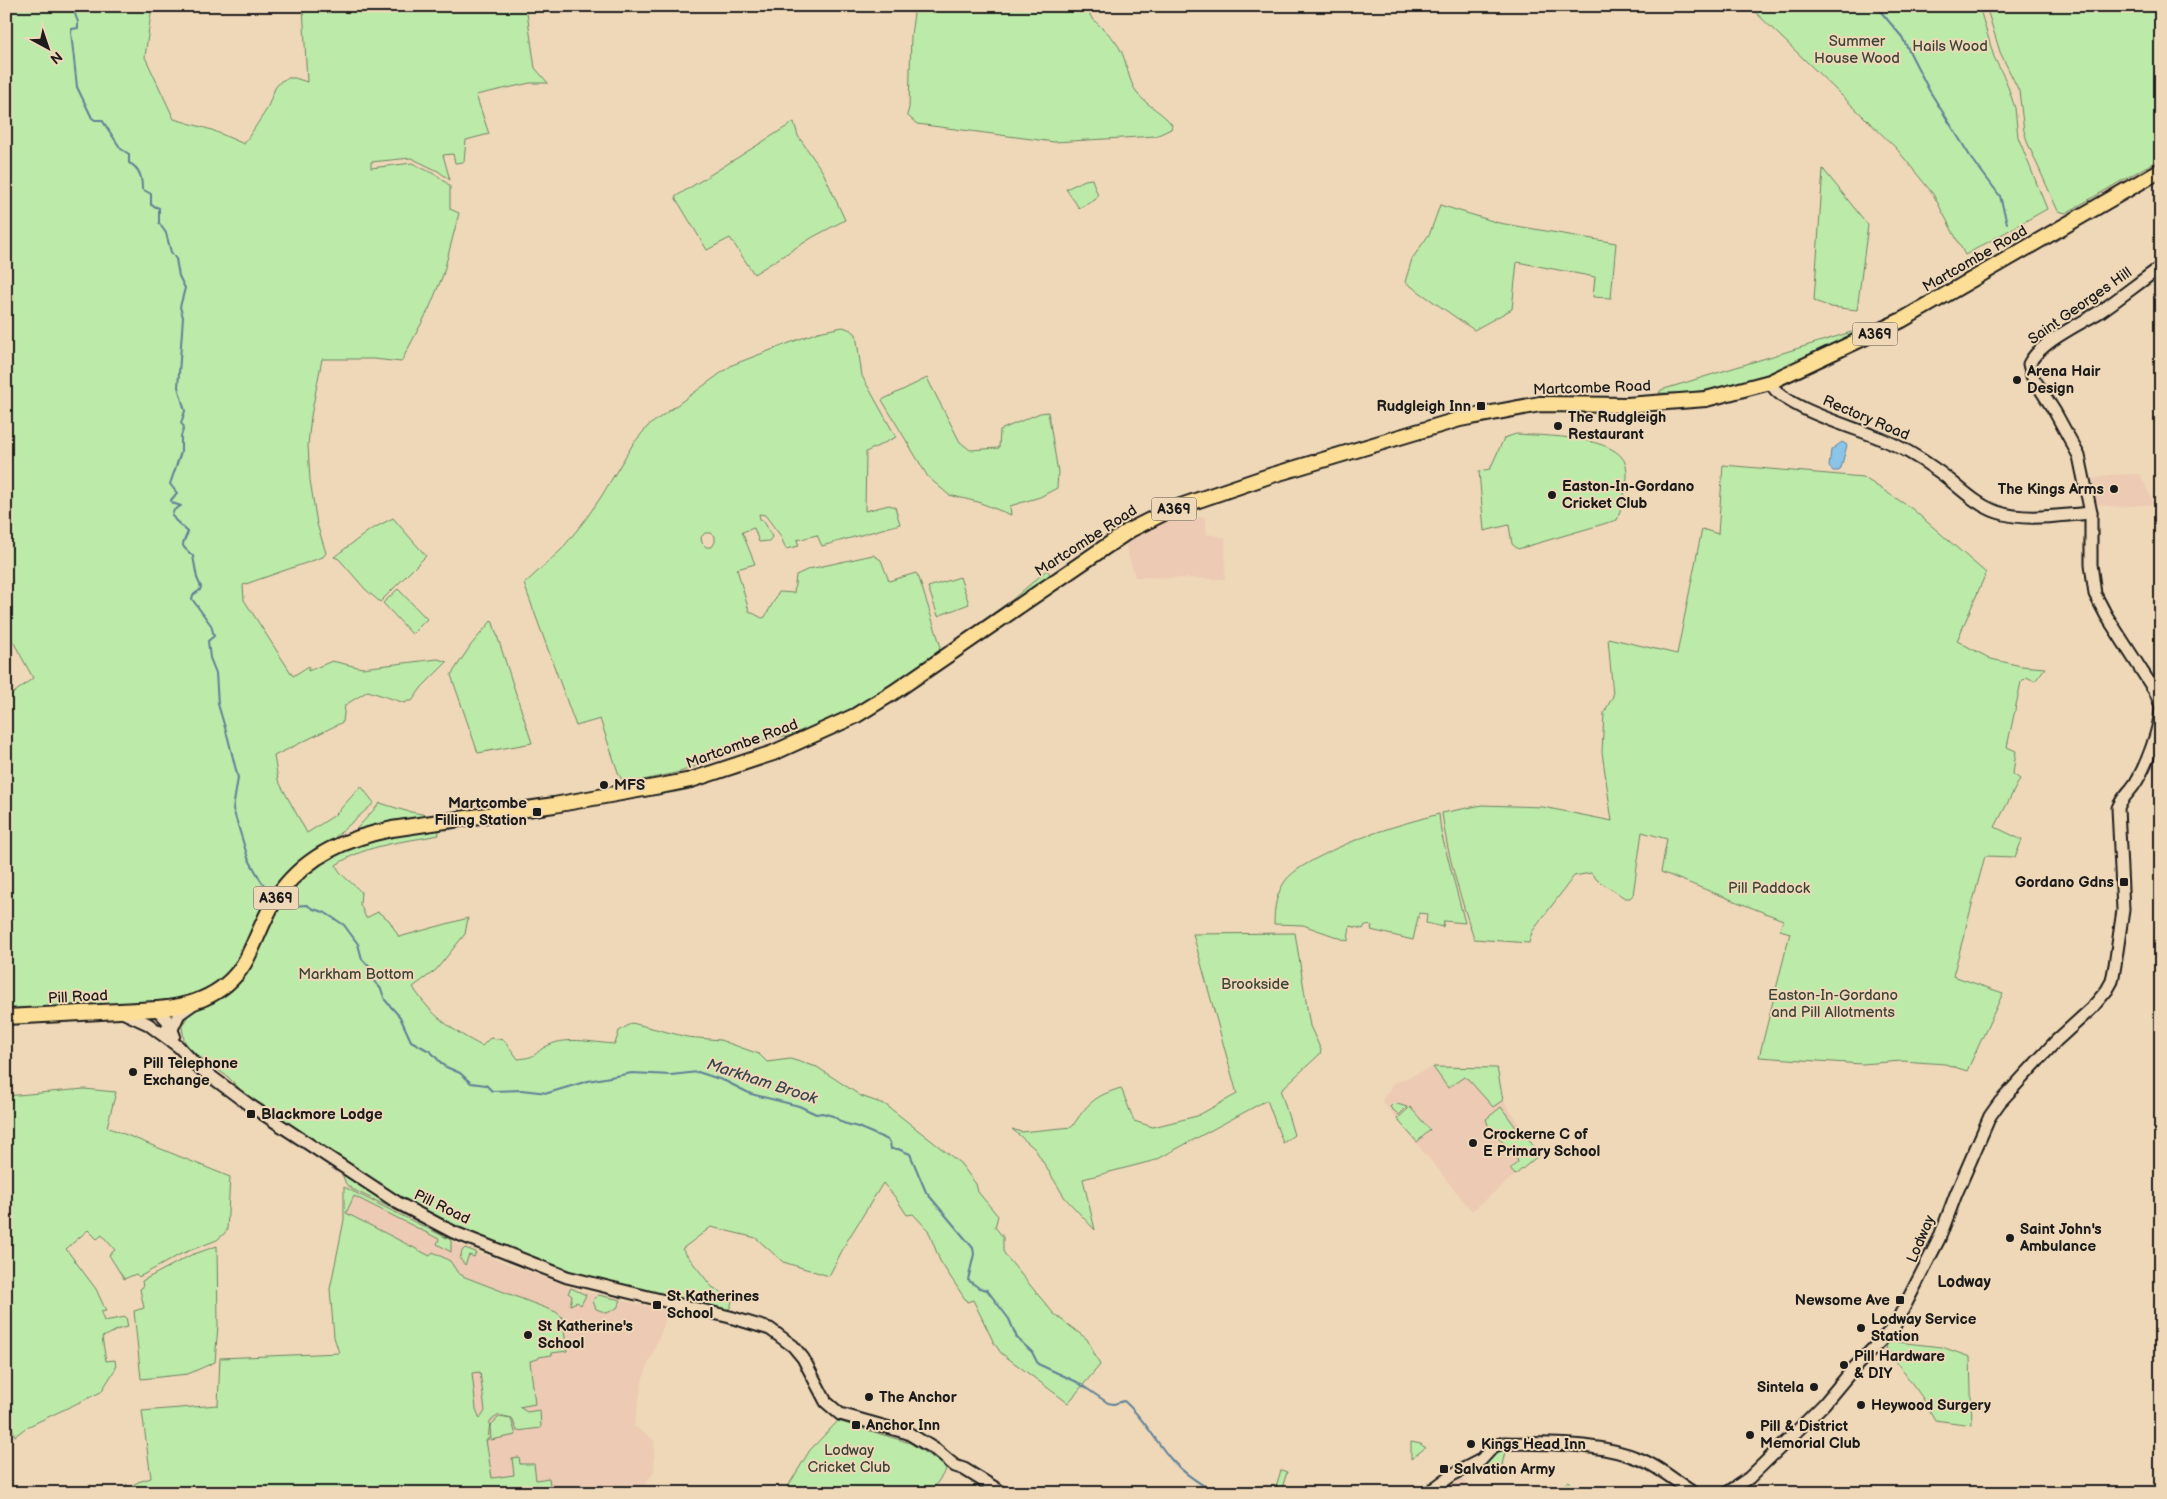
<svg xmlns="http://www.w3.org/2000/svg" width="2167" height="1499" font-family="'Balsamiq Sans',sans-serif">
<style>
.built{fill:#eccab3}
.green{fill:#bceaa8;stroke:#6c8362;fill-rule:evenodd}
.water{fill:#8ac4e9;stroke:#5e8197}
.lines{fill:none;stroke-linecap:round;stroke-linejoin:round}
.stream{stroke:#5e8197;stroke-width:2}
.secondary-casing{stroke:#1c1c1c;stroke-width:15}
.primary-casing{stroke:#1c1c1c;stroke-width:18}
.secondary{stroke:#efd8b8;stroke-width:11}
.primary{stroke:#fcde96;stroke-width:14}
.poi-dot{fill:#1c1c1c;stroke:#efd8b8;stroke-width:2}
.labels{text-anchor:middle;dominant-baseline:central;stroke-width:4;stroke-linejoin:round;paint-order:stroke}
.shield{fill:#efd8b8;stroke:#5b544b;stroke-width:1}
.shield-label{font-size:14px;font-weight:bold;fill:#1c1c1c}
.park-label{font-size:15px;fill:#3c4538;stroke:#efd8b8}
.street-label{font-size:15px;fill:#1c1c1c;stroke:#efd8b8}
.poi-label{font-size:15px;font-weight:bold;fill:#1c1c1c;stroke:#efd8b8;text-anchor:start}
.water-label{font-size:16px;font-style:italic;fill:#38464f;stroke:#efd8b8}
.neighbourhood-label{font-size:16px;font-weight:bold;fill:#1c1c1c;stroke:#efd8b8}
</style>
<rect width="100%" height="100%" fill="#efd8b8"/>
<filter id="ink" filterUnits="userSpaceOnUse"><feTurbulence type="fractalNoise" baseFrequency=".02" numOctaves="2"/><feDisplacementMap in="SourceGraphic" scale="10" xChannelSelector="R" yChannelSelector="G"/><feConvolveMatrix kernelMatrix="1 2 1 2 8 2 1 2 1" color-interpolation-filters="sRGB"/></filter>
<g filter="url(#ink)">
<g class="built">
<polygon points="2140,474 2154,504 2119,507 2096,504 2092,499 2088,481 2109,475"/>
<polygon points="1195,508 1194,518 1205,517 1207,534 1225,538 1225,579 1135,577 1124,540 1179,513"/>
<polygon points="1433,1067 1497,1068 1501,1097 1539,1155 1472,1211 1382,1101 1393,1084"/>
<polygon points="344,1187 465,1248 580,1291 669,1311 643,1378 634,1426 654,1440 654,1472 643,1487 656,1493 476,1493 480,1419 476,1409 330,1289 344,1220"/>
<polygon points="1462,1479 1467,1484 1466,1493 1441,1493"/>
</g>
<g class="green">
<path d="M6 6H152L145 57 174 119 212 130 244 144 267 109 275 88 281 81 288 78H295L307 82 303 6H526L535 68 548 83H530L476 95 489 134 466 140 464 162 455 163 453 154 443 155 450 180 438 171 411 158 371 162V168L412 163 438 176 450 186V209L459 213 443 275 429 309 401 362 374 359H322L311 416 308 445 310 480 317 524 326 553 323 557 243 585 244 600 293 676 309 666 308 671 332 661 362 668 438 659 447 662 422 687 412 701H408L405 703 368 691 345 705 343 722 274 756 278 780 307 833 335 815 361 786 374 803 332 840 314 852 273 892 263 906 245 950 240 949C239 970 216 986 197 993 173 1002 147 1001 121 1003 83 1005 45 1007 6 1009V699L33 678 8 632 6 633Z"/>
<path d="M915 6H1085C1087 10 1090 16 1093 19 1102 29 1112 35 1119 47 1128 62 1127 80 1138 94 1147 106 1164 113 1172 125L1171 129 1156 136 1054 142 917 124 907 115 909 108 911 35Z"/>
<polygon points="1749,6 1979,6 1994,57 2006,81 2015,108 2018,137 2047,209 1965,255 1933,194 1896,148"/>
<polygon points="1986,6 2161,6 2161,158 2066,213 2058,211 2028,144 2024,131 2019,91 2000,52"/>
<polygon points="794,122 798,136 823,172 845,220 813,237 754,274 730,238 707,250 675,197"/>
<polygon points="1823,169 1868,225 1857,310 1831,307 1814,301"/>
<polygon points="1092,179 1098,196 1095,200 1079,208 1066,189 1085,180"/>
<polygon points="1440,205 1499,223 1616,243 1611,298 1593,297 1595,277 1517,262 1512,309 1474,330 1405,282 1412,259 1430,233"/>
<path d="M843 327 851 330 856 334 862 376 896 437 866 452 865 511 889 505 895 507 900 524 822 546 817 535 797 540 799 546 786 549 780 535 765 515 759 514 760 519 764 521 772 537 769 541 759 542 754 528 742 532 755 564 737 569 749 611 762 618 765 617 779 592 794 593 796 575 809 569 873 555 881 560 889 581 916 573 919 578 940 644 939 655 850 711 811 729H808L794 735 769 738 680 772 625 784 619 775 600 719 576 726 524 584 561 550 585 520 601 497 633 444 648 426 732 365 818 332ZM705 533H711L715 536V542L712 547H706L702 543 701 537Z"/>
<path d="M1858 330 1849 340C1788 367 1726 396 1659 393L1661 390Z"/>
<polygon points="927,378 960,442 970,450 999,448 1000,430 1040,413 1048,412 1058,472 1057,488 1040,497 1010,506 1011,515 978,502 949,495 928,477 882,400"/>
<path d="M1516 434C1542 436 1618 435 1626 465 1630 481 1622 500 1619 515L1617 520 1518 549 1512 544 1509 525 1484 531 1479 471 1490 469 1504 438Z"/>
<path d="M1723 465 1863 477 1911 508 1986 573 1957 641 1991 659 2021 666 2045 668 2035 681 2026 677 2021 682 2007 747 2016 751 2013 774 2020 779 1995 827 2022 840 2015 857 1985 856 1953 976 2003 993 1967 1071 1945 1064 1902 1061 1862 1064 1759 1057 1790 933 1780 930 1783 920 1661 872 1667 839 1642 832 1633 895 1630 898H1625L1597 880 1591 873 1574 876 1532 932 1529 943 1474 939C1461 898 1447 856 1442 813L1482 805 1543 807 1612 821 1602 752 1604 713 1613 696 1608 638 1677 654 1702 529 1718 534Z"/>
<polygon points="393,518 426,556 380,602 365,589 339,559 334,557 370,530"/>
<polygon points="1047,570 1050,574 1048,577 955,644 949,645 1013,599"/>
<polygon points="960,577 969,604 938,616 928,587"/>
<polygon points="398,589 427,619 412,634 383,603"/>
<polygon points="492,620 532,743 478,753 451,675 471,645"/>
<polygon points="690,786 690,789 676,792 446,830 445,824"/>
<polygon points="380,803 406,811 427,815 428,817 350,836"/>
<path d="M1439 814 1441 832 1465 923 1444 921 1443 927 1426 923 1427 914 1419 913 1413 940 1371 930 1372 926 1365 925 1363 929 1350 926 1348 941 1303 925 1274 924C1274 909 1276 893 1286 880 1293 871 1306 864 1317 858 1356 837 1397 825 1439 814Z"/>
<path d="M438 825 439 835C404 842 367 844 336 865 341 877 352 882 361 892L360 904 366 918 378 912 389 920 399 937 468 918 465 934 436 970 413 987C430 1015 453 1031 482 1046L490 1038 504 1040 518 1059C540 1057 533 1052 549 1045 568 1036 595 1043 615 1044L619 1031 632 1023 687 1037 720 1040 759 1054 767 1062 790 1059 817 1067 861 1096 886 1105 960 1163 976 1184 978 1192 998 1216 995 1227 1003 1237V1251L1006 1256 1054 1314 1087 1339 1100 1365 1068 1403 1001 1353 994 1343 973 1300 967 1302 940 1261 928 1230 913 1214 907 1215 895 1197 883 1183 847 1241 829 1276 783 1262 756 1238 711 1227 682 1249 712 1287 731 1298 732 1301 730 1308 725 1311 580 1275 500 1245 433 1215 348 1166 243 1092 228 1077 190 1050 184 1040 182 1026 189 1014 227 992 265 933 280 903 291 889 313 867 348 845Z"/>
<path d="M1295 933 1310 1026 1321 1050 1320 1054 1283 1088 1281 1092 1294 1135 1283 1143 1267 1100 1156 1160 1083 1179 1095 1230 1065 1198 1035 1149 1012 1129 1021 1132 1072 1127C1087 1104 1094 1096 1121 1088L1134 1121 1153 1127 1197 1116 1237 1094 1193 934Z"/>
<polygon points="1433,1067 1497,1068 1503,1100 1493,1107 1468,1079 1464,1077 1448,1088"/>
<path d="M84 1089 116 1092 107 1127 230 1177 227 1231 217 1240 181 1254 139 1277 136 1274 124 1279 109 1255 115 1250 102 1235 97 1239 88 1230 66 1249 96 1289 106 1311 101 1312 104 1321 126 1317 128 1327C117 1328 112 1334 102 1337L106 1361 115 1360 116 1368 101 1392 27 1427 15 1436 9 1418 6 1419V1096Z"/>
<polygon points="1394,1103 1407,1107 1399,1115 1390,1107"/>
<polygon points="1410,1107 1430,1130 1417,1142 1397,1119"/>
<polygon points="1501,1107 1520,1133 1523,1130 1539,1155 1515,1175 1510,1169 1518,1162 1517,1159 1488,1125 1486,1119"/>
<polygon points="342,1174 447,1231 450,1237 352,1189 346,1184"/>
<path d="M344 1187 451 1240V1252L437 1244 439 1239 354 1196 346 1213 430 1256 433 1252 450 1261 458 1273 465 1277 556 1312 562 1317 567 1351 552 1353V1355L539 1357 538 1359 530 1361 535 1404 519 1407 527 1412 540 1410 541 1428 517 1431 512 1418 499 1415 490 1421 488 1440H486L492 1478 514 1475 512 1458 519 1457 520 1464H534L536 1480 549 1478 551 1493H126V1484L130 1487 138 1482 151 1478 142 1411 218 1405 220 1358 339 1353 334 1337 330 1289 344 1220ZM480 1372 485 1411 480 1419 476 1409 472 1373Z"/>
<polygon points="217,1246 218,1325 215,1362 188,1374 141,1379 134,1311 144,1308 140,1289 143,1287 142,1281 191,1255"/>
<polygon points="465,1248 476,1252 474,1257 469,1255 465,1265 460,1259 462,1251"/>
<polygon points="571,1288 586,1295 581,1305 577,1302 570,1305 572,1296 568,1293"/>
<polygon points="598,1295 621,1300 617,1308 607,1313 596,1309 593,1301"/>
<polygon points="1894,1338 1897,1342 1942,1347 1970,1357 1972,1425 1935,1420 1922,1397 1886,1348 1888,1341"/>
<polygon points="499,1417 511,1419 516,1435 491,1440 490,1426"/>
<polygon points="838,1421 910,1443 944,1465 946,1470 930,1493 784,1493 810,1450"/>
<polygon points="1411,1442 1421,1444 1425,1448 1411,1459"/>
<polygon points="1506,1447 1501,1470 1482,1467 1496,1452"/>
<polygon points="1281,1470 1287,1472 1282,1488 1277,1491 1275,1490"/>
<polygon points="1569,1481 1574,1486 1567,1493 1555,1493"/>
</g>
<polygon class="water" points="1842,442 1847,445 1841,468 1839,471 1833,471 1829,467 1831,450"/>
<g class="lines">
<g class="stream">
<path d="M81 6 75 14 78 22V28L72 29 71 32 77 87 92 118 95 120H102L121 149 129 154V163C140 168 142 178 142 189L151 194V205L159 208V223L166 233 171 252 176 259 179 276 185 288 180 307 183 317 178 387 185 411 181 423 184 427 181 436V452L170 484 177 493 171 500 172 503 181 506 174 510 172 515 175 520 188 532C181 548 180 544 193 556L197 578 201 587 200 590 193 595 192 599 211 625 214 636 208 641 210 658 216 673 218 704 228 738 238 778 233 809 248 858 261 881 271 894"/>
<polyline points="1876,6 1902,37 1929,90 1970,156 2000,196 2007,223"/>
<path d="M281 901 293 906 307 905 313 909 324 912 344 925 358 944 362 959 374 972V981L381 989 385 1000 400 1017 411 1041 431 1052 444 1066 460 1073 471 1083 486 1085 492 1091 521 1090 548 1093 588 1081 632 1073 671 1075 698 1072 725 1081 751 1094 799 1106 816 1114 822 1113 833 1116 843 1123 858 1127 886 1139 890 1142 891 1149H898L910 1154 926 1192 973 1248 974 1254 968 1280 979 1288 987 1290 1009 1319 1017 1338 1032 1352 1038 1364 1077 1382 1108 1403 1114 1404 1124 1401C1143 1417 1154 1439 1170 1458 1183 1473 1199 1483 1216 1493"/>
</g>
<defs>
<g id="secondary">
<path d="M2161 267C2141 281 2121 297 2101 311 2080 324 2040 342 2029 364L2032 376 2055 412 2079 456 2091 513V564L2095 594 2106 615 2156 693 2161 706"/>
<path d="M1770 382C1780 407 1854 427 1879 438 1900 446 1920 458 1938 471 1958 485 1974 504 1997 512 2026 522 2061 515 2091 513"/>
<polyline points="157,1009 167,1020 174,1035"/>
<polyline points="120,1011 148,1024 179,1047 197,1066 248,1104 398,1203 453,1232 567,1277 730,1317 770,1329 793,1346 803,1358 826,1402 840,1414 908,1433 936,1450 955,1466 964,1469 1003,1493"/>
<polyline points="159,1032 172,1029 179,1014 193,1004"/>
<path d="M1428 1493 1452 1475 1481 1460 1494 1446 1504 1443C1550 1444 1599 1442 1642 1460 1661 1468 1676 1482 1694 1493"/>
<path d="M1727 1493 1749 1478 1793 1435 1824 1404 1854 1368 1894 1327 1939 1239 1956 1194 1990 1116 2000 1102 2056 1041 2091 1009 2107 990 2112 981 2115 965 2123 910 2118 808C2122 797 2130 792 2136 782 2147 764 2160 729 2161 708"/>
</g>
<path id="primary" d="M6 1017 157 1009C197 1006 233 991 250 952 260 932 267 909 281 891 309 854 348 838 392 829L554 805 660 786 691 780 773 753 855 716 894 692 1130 530 1172 509 1266 477 1460 419 1540 404 1627 405 1706 399 1770 382 1902 320 2161 170"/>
</defs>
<use href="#secondary" class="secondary-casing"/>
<use href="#primary" class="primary-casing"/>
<use href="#secondary" class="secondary"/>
<use href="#primary" class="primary"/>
</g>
</g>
<g class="poi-dot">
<circle cx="2017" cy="380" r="5"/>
<rect x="1476" y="401" width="10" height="10" rx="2.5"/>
<circle cx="1558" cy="426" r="5"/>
<circle cx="2114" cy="489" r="5"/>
<circle cx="1552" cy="495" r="5"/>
<circle cx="604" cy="785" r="5"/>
<rect x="532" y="807" width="10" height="10" rx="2.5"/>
<rect x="2119" y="877" width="10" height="10" rx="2.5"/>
<circle cx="133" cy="1072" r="5"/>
<rect x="246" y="1109" width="10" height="10" rx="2.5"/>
<circle cx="1473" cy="1143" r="5"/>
<circle cx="2010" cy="1238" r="5"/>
<rect x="1895" y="1295" width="10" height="10" rx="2.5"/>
<rect x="652" y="1300" width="10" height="10" rx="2.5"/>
<circle cx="1861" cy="1328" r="5"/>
<circle cx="528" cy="1335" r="5"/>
<circle cx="1844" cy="1365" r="5"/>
<circle cx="1814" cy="1387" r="5"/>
<circle cx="869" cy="1397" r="5"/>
<circle cx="1861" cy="1405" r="5"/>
<rect x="851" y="1420" width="10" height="10" rx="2.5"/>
<circle cx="1750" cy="1435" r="5"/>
<circle cx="1471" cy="1444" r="5"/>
<rect x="1439" y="1464" width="10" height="10" rx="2.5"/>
</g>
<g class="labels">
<g class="shield">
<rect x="1852.5" y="322.5" width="45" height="23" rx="4"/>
<rect x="1151.5" y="497.5" width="45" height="23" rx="4"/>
<rect x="253.5" y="886.5" width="45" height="23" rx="4"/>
</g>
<g class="shield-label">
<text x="1875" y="334">A369</text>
<text x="1174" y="509">A369</text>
<text x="276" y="898">A369</text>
</g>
<g class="park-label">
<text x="1857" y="41">Summer<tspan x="1857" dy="17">House Wood</tspan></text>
<text x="1950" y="46">Hails Wood</text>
<text x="1769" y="888">Pill Paddock</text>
<text x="356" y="974">Markham Bottom</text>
<text x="1255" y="984">Brookside</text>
<text x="1833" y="995">Easton-In-Gordano<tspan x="1833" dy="17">and Pill Allotments</tspan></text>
<text x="849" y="1450">Lodway<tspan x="849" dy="17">Cricket Club</tspan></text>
</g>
<g class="street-label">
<text transform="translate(1975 259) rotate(-30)">Martcombe Road</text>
<text transform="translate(2080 306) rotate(-35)">Saint Georges Hill</text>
<text transform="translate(1592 388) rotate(-2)">Martcombe Road</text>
<text transform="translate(1866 418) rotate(23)">Rectory Road</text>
<text transform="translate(1086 541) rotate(-33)">Martcombe Road</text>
<text transform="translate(742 744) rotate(-20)">Martcombe Road</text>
<text transform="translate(78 997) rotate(-3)">Pill Road</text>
<text transform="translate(442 1207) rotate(26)">Pill Road</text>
<text transform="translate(1921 1239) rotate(-67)">Lodway</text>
</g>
<g class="poi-label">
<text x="2027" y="371">Arena Hair<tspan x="2027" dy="17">Design</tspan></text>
<text x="1471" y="406" text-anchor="end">Rudgleigh Inn</text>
<text x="1568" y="417">The Rudgleigh<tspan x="1568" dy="17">Restaurant</tspan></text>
<text x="1562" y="486">Easton-In-Gordano<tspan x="1562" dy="17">Cricket Club</tspan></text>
<text x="2104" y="489" text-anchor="end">The Kings Arms</text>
<text x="614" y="785">MFS</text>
<text x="527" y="803" text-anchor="end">Martcombe<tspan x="527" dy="17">Filling Station</tspan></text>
<text x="2114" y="882" text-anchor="end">Gordano Gdns</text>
<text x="143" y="1063">Pill Telephone<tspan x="143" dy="17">Exchange</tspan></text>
<text x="261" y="1114">Blackmore Lodge</text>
<text x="1483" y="1134">Crockerne C of<tspan x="1483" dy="17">E Primary School</tspan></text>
<text x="2020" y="1229">Saint John's<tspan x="2020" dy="17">Ambulance</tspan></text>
<text x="667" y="1296">St Katherines<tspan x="667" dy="17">School</tspan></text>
<text x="1890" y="1300" text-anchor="end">Newsome Ave</text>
<text x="1871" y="1319">Lodway Service<tspan x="1871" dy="17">Station</tspan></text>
<text x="538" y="1326">St Katherine's<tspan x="538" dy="17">School</tspan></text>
<text x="1854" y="1356">Pill Hardware<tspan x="1854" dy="17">&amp; DIY</tspan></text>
<text x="1804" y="1387" text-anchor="end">Sintela</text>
<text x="879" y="1397">The Anchor</text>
<text x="1871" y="1405">Heywood Surgery</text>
<text x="866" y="1425">Anchor Inn</text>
<text x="1760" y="1426">Pill &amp; District<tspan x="1760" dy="17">Memorial Club</tspan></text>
<text x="1481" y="1444">Kings Head Inn</text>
<text x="1454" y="1469">Salvation Army</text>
</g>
<g class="water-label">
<text transform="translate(762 1082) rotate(18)">Markham Brook</text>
</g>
<g class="neighbourhood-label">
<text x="1964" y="1282">Lodway</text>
</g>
</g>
<rect width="2167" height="1499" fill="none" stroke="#efd8b8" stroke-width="25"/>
<rect x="12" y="12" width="2142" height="1474" fill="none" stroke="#1c1c1c" stroke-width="2" filter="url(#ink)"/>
<g transform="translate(48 48) rotate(140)" stroke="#efd8b8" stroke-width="4" paint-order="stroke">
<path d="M0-4L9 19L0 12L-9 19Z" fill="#1c1c1c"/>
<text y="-8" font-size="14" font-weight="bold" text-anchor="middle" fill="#1c1c1c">N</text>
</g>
</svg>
